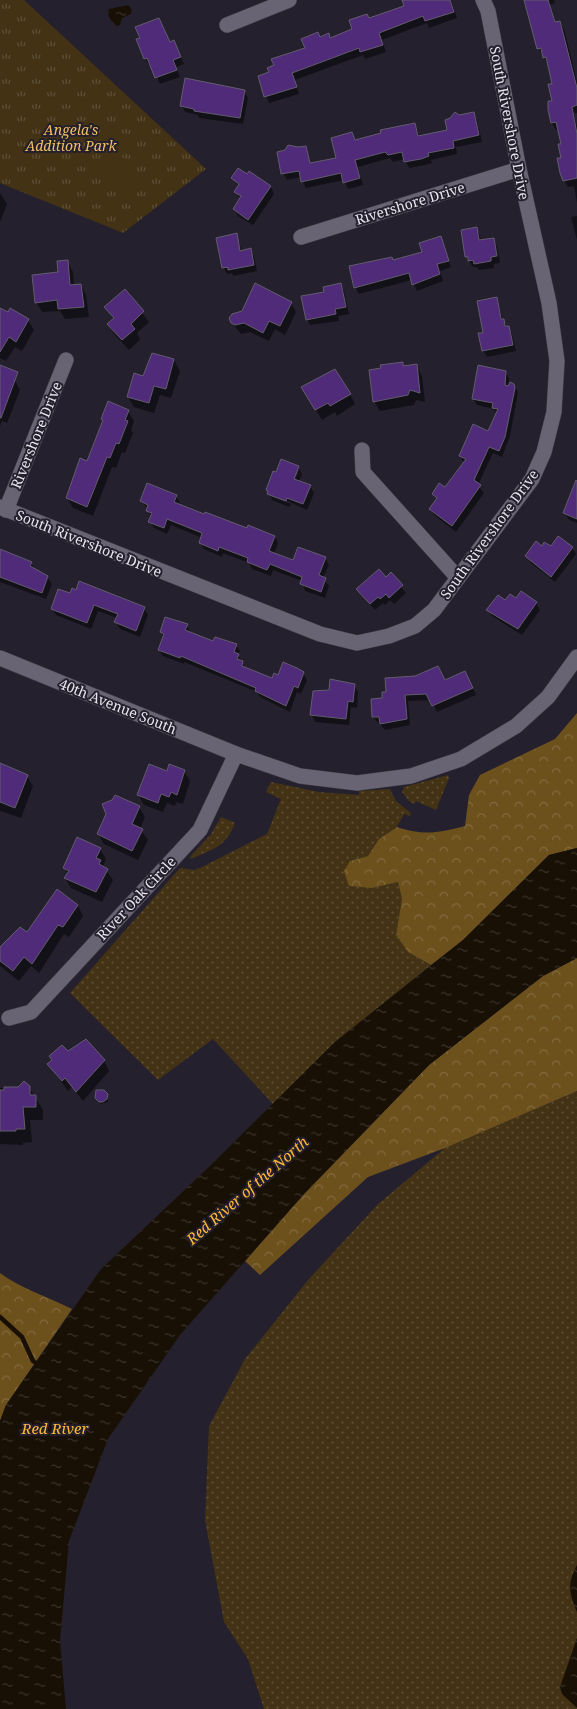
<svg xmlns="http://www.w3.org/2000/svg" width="577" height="1709" font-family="'Noto Serif',serif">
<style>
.grass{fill:url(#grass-dots)}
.forest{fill:url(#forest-crowns)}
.park{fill:url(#park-tufts)}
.pitch{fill:#433214}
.water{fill:url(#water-ripples)}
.shadow{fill:#0007;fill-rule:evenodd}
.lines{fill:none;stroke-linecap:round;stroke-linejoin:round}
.stream{stroke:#181005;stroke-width:4.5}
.building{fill:#4f2b7a;stroke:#625c6c}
.minor-casing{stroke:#423e49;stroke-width:16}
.minor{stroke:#696474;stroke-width:15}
.labels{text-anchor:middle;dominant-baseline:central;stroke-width:4;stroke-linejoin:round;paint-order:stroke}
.street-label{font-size:14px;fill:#e7e4ed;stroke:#25202d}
.park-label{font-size:14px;font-style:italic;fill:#f5bf61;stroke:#25202d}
.water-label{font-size:15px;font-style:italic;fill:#feba32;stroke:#25202d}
</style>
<defs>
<pattern id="grass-dots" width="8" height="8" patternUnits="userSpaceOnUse" patternTransform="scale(1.25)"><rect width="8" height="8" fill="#433214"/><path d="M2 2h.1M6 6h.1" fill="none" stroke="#5e5036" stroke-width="1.8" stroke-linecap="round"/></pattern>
<pattern id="forest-crowns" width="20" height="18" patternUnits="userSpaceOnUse" patternTransform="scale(1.25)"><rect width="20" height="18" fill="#6d511d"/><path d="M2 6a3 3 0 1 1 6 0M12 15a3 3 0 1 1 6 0" fill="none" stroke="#826a3e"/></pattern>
<pattern id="park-tufts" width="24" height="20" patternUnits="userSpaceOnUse" patternTransform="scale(1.25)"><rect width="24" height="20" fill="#433214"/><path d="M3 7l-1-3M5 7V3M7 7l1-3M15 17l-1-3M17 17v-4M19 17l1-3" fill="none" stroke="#5e5036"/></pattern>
<pattern id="water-ripples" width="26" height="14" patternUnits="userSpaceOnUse" patternTransform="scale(1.25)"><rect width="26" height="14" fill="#181005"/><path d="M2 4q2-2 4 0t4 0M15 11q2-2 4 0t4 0" fill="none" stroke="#3a332a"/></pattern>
</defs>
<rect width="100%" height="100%" fill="#25202d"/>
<g class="grass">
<polygon points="448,775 449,778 436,810 416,801 414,804 409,801 402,792 404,787"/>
<polygon points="271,782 319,792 359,795 359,791 390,789 396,801 411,813 410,816 404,814 397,827 379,839 368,856 350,861 372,888 398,882 402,899 396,935 408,952 431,965 335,1042 273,1104 213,1039 158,1080 70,993 180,868 194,870 202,867 267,834 281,799 266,792"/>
<path d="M221 817 235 823C226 847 213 849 191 859L190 857 211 834Z"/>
<polygon points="577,1091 577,1709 264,1709 248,1659 224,1622 205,1520 209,1426 245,1359 308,1280 378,1204 445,1148"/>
</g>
<g class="forest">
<path d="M577 713V848L549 855 463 940 431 965 408 952 396 935 402 899 398 882 372 888 349 886 344 871 350 861 368 856 379 839 397 827C424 836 438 833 465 826L469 795 480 775 555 739Z"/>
<polygon points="577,958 577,1091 445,1148 368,1177 260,1275 245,1261 304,1194 429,1065 543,976"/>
<path d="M0 1273C22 1289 48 1297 72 1309L6 1405 0 1421Z"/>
</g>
<polygon class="park" points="0,0 24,0 206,169 123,233 0,183"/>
<polygon class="pitch" points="115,148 140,177 121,194 96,165"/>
<g class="water">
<path d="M128 5 132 10 131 14 122 18 120 25 116 26C113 21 106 18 109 9Z"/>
<polygon points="577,848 577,958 543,976 429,1065 304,1194 180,1335 108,1439 69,1541 60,1641 66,1709 0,1709 0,1421 6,1405 101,1269 212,1164 335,1042 463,940 549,855"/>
<path d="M577 1565V1612C569 1594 567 1583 577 1565Z"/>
<polygon points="577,1638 577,1708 562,1694 560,1687"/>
</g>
<g class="shadow">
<polygon points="403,0 451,0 457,18 429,28 427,23 382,40 386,52 365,59 363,55 295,80 299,94 269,103 259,77 270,73 320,38 331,39 354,30 369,20 406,7"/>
<polygon points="525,0 554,0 555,3 550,5 556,23 560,22 564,29 577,81 577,113 574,113 577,126 577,203 574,186 568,187 564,180 559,129 556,130 552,123 550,110 553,102 554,85 548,64 539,49"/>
<polygon points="174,42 184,64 176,67 180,77 160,84 151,64 149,65 145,59"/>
<polygon points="244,91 248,98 243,124 199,118 198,115 185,112 182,106"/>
<polygon points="473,113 477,120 482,142 456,147 457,154 431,160 432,163 425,165 409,168 405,159 393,162 390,158 358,167 363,185 348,189 344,180 306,188 301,177 287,180 283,173 298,148 305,147 311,164 338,159 352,134 356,141 415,124 420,137 449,131 459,116"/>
<polygon points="249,172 271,187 274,194 253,225 238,216 234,209 240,198 236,192 239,187 233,178 247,176"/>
<polygon points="0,193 7,204 0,222"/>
<polygon points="577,216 577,240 571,217"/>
<polygon points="477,229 482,241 493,239 497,246 500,263 494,264 494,268 479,270 477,267 473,267 466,257"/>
<polygon points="236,235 242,251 250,250 254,256 257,271 233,276 232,273 227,274 223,267"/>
<polygon points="440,237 451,267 440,271 443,281 417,291 412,280 359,294 355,287 393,262 423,253"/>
<polygon points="67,261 73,272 74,286 81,285 86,295 89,317 65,319 60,311 42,312 36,302"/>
<polygon points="341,285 344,291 349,314 338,316 339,321 310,325 307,319 325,293"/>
<polygon points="124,290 149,322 137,333 140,340 129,350 114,334 108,324 114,320 106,307"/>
<polygon points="496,299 503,320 512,334 516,351 487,357 483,350 485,334"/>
<polygon points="291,303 296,312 285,335 275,329 269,341 250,332 241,334 232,323"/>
<polygon points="0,309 28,320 34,330 22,351 15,347 6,361 0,358"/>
<polygon points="174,360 180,371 171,398 160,395 154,413 134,407 128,397 144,378"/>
<polygon points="402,363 404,367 416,365 422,376 425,402 416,400 414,405 380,411 374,401"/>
<polygon points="505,372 509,378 509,383 514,385 518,392 510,436 502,457 493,453 478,485 484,493 456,532 434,515 430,509 437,500 433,494 445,489 464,463 460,456 489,433 497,414 494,409 477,405 473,399"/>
<polygon points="0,375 15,381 20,390 7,423 2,421 0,426"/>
<polygon points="303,388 350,394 355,404 337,416 335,412 322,420"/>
<polygon points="128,411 134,421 131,430 133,433 125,453 122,452 116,468 112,467 93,516 73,508 67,498 87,462 104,421 102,419"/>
<path d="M281 461 298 467 302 474 299 482 310 486 314 493 307 510 270 493V496L291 504 289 507 272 500 269 493ZM296 470H299L293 485 291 484Z"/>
<polygon points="176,496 180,503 179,506 247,530 275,537 278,543 274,554 293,562 325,558 329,565 323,578 329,586 325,598 305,591 302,581 273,570 271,576 252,569 249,563 223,553 222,557 204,549 200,543 202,538 171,525 167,534 154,528 150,522 151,518 148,509 141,501"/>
<polygon points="577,496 577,523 569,520 565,513"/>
<polygon points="542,547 572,548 576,554 555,582 531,563 527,556"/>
<polygon points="0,551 31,563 35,570 47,577 52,584 46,599 0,582"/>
<polygon points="390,574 406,593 394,604 390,600 385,605 383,603 375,610 358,590 386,578"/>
<polygon points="521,592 536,603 540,610 522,635 492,616 488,610 516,600"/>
<polygon points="70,595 144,608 148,615 140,637 120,629 116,622 117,618 98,611 91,629 56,615 52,608"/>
<polygon points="187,625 190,633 213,643 236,645 240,651 238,655 246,669 273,679 278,676 303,673 307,680 301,694 297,692 290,712 260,697 257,692 184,662 184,664 163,656 159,650 164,638 161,632"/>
<polygon points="469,679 476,695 437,712 431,700 408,701 410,725 385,730 373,717 384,699"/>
<polygon points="354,685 358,692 357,708 351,707 349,725 315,722 312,715 314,692"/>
<polygon points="184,771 190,781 183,804 176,802 175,806 167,803 163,812 144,805 138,795 167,772"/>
<polygon points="0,773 27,776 33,786 21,818 0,811"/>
<polygon points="139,807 145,817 140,829 148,840 138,860 104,844 98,834"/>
<polygon points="100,849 106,859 103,866 113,880 102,902 71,888 65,878 68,874 64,868"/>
<polygon points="57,890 78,906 83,916 69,937 64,934 39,973 31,966 19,981 0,966 0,949 27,934"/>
<polygon points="67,1053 104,1061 109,1071 83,1101 72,1087 68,1091 49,1065"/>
<polygon points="29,1087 43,1110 43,1120 30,1120 32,1142 23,1143 23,1145 0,1144 0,1088"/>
<polygon points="106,1094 108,1102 101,1104 98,1101"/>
</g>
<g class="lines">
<polyline class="stream" points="0,1317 22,1337 33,1361 39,1365"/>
</g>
<g class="building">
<polygon points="402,0 450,0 454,12 425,21 423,16 379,33 383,45 360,52 359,48 292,73 297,87 264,97 258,76 269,72 267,68 274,65 271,59 305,48 301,39 318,32 320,37 329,33 330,38 352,29 349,20 367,14 369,18 404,6"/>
<polygon points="524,0 548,0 555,22 560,21 577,88 577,105 572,107 577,134 577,178 563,181 560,173 557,158 561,158 558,144 561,144 556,122 551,123 548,110 548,101 552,101 548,84 552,84 546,57 543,58 541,48 537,49"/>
<polygon points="159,18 170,42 174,40 181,57 173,60 177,70 155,78 147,58 144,59 136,39 140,38 135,27"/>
<polygon points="185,78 245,90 240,118 194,111 194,109 180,106"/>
<polygon points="455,112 459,115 474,112 479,135 453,141 454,148 428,153 429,156 421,159 404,162 402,152 388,155 385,152 355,160 360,178 343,183 341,173 301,182 299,171 281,174 277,152 285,150 288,145 298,147 306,146 310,163 336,158 331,138 352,132 355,140 381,133 380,130 415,123 418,136 447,130 445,120 450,118"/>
<polygon points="238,168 247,174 249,171 271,186 248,220 233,209 241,196 234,192 239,184 231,178"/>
<polygon points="477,227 479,240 494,238 497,256 491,257 491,261 474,264 473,260 468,261 468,257 465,257 461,230"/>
<polygon points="237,233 240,251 251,248 254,265 228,270 228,267 222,268 216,238"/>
<polygon points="441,236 449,261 437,264 440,274 412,285 409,273 354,288 349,266 392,257 393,260 422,252 419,243"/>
<polygon points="68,260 70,285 81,284 84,307 58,309 57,300 35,303 32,275 58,272 57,261"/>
<polygon points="255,283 292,302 280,326 269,321 263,333 244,323 235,325 231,323 229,318 232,314 242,311"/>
<polygon points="341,283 346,307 335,309 336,314 306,320 301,296 324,292 323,287"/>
<polygon points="125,289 144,311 131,324 135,329 122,340 107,324 114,318 104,307"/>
<polygon points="497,297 501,319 504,319 505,326 509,326 513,345 482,351 478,333 483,333 477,301"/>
<polygon points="0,308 8,312 10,308 29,319 16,342 9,337 0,352"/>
<polygon points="152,353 174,359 166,389 154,386 149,403 127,397 134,373 143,376"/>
<polygon points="403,362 403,366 417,364 420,393 410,390 408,395 373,402 369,370 381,368 380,365"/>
<polygon points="0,365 18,372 1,418 0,418"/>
<polygon points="478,365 506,371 505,385 508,386 510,382 514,384 515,388 505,437 499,451 489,447 474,480 481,485 452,526 429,509 437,498 432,494 439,483 445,487 466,459 459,456 473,424 488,431 498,409 492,408 493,403 472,399"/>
<polygon points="335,369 351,394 330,406 328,403 315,410 301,387"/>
<polygon points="108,401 129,410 125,420 128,421 119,444 116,443 110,458 107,457 87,507 66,498 80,458 87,461 103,420 101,419"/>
<polygon points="281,459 299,466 294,479 311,485 303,504 287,498 286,501 267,494 268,491 266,490 273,471 276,472"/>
<polygon points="576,480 577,481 577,519 563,513"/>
<polygon points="147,483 177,495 174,502 204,514 205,512 247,528 248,525 275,536 269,551 293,560 298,547 326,557 319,575 326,578 321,592 300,584 302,577 270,564 267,570 247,562 248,558 219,547 218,551 199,543 202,533 167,519 164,528 148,522 152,513 146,511 148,505 140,501"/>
<polygon points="558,536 573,547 551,577 525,556 536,541 542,546 544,542 551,546"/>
<polygon points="0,549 32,562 30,566 48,576 42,593 0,577"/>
<polygon points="379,569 386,577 391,572 403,585 389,598 386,594 380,599 378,597 370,604 356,589"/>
<polygon points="79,581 145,607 136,631 114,622 118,614 94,605 87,623 51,609 58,589 70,593 72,588 76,590"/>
<polygon points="521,591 537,602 518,629 486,610 498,595 505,600 510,594 516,598"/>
<polygon points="165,617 188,624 185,630 213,641 215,637 237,644 234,652 239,654 237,659 243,661 242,666 272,678 274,673 278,675 283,662 297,668 304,672 298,688 294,686 286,706 255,691 256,688 181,656 180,658 158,650 164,634 160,632"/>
<polygon points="438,666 445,680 465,671 473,688 432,706 426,694 405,695 407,719 380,724 379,717 372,717 371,699 382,698 382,692 386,692 385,678 415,676"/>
<polygon points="330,679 355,684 353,702 348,701 346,719 310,715 313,691 329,690"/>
<polygon points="0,763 28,775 15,808 0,802"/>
<polygon points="149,764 167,771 169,764 185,770 177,795 171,792 169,797 161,794 158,803 137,795"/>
<polygon points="115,795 140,806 132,824 143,829 132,851 97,834 106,814 102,804 112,800"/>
<polygon points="77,837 101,848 96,858 101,860 99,864 108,869 96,892 64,878 69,871 63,868"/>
<polygon points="57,889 78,905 63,927 58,925 32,964 24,957 13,971 0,961 0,947 20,927 27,932"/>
<polygon points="86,1039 105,1060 76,1092 65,1078 62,1081 47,1064 52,1060 49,1056 62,1045 68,1051"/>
<polygon points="24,1081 30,1086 30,1095 36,1095 36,1107 23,1107 25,1129 16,1129 16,1131 0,1131 0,1090 4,1090 4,1087 18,1087"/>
<polygon points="96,1090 104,1090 108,1094 107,1099 103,1102 99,1102 95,1098"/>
</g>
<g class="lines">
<defs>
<g id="minor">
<polyline points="227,25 289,0"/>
<polyline points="301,237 519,169"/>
<polyline points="362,450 363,472 458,578"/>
<polyline points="0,507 320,634 357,643 389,636 415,626 434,610 532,479 544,452 554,412 557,361 549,303 519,169 488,11 483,0"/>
<polyline points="6,510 66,360"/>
<polyline points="0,658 236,754 300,776 357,783 411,776 461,759 516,726 548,697 577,657"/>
<polyline points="9,1018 31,1012 200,830 236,754"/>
</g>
</defs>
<use href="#minor" class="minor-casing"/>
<use href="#minor" class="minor"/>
</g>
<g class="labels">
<g class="street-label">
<text transform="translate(510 123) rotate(79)">South Rivershore Drive</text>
<text transform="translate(410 203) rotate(-17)">Rivershore Drive</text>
<text transform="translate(36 435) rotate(-68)">Rivershore Drive</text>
<text transform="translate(489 534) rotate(-54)">South Rivershore Drive</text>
<text transform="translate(89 543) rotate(22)">South Rivershore Drive</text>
<text transform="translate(118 706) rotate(22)">40th Avenue South</text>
<text transform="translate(136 898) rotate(-47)">River Oak Circle</text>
</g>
<g class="park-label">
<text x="71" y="129">Angela's<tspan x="71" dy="16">Addition Park</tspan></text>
</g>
<g class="water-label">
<text transform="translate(247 1190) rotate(-41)">Red River of the North</text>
<text x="55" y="1428">Red River</text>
</g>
</g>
</svg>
